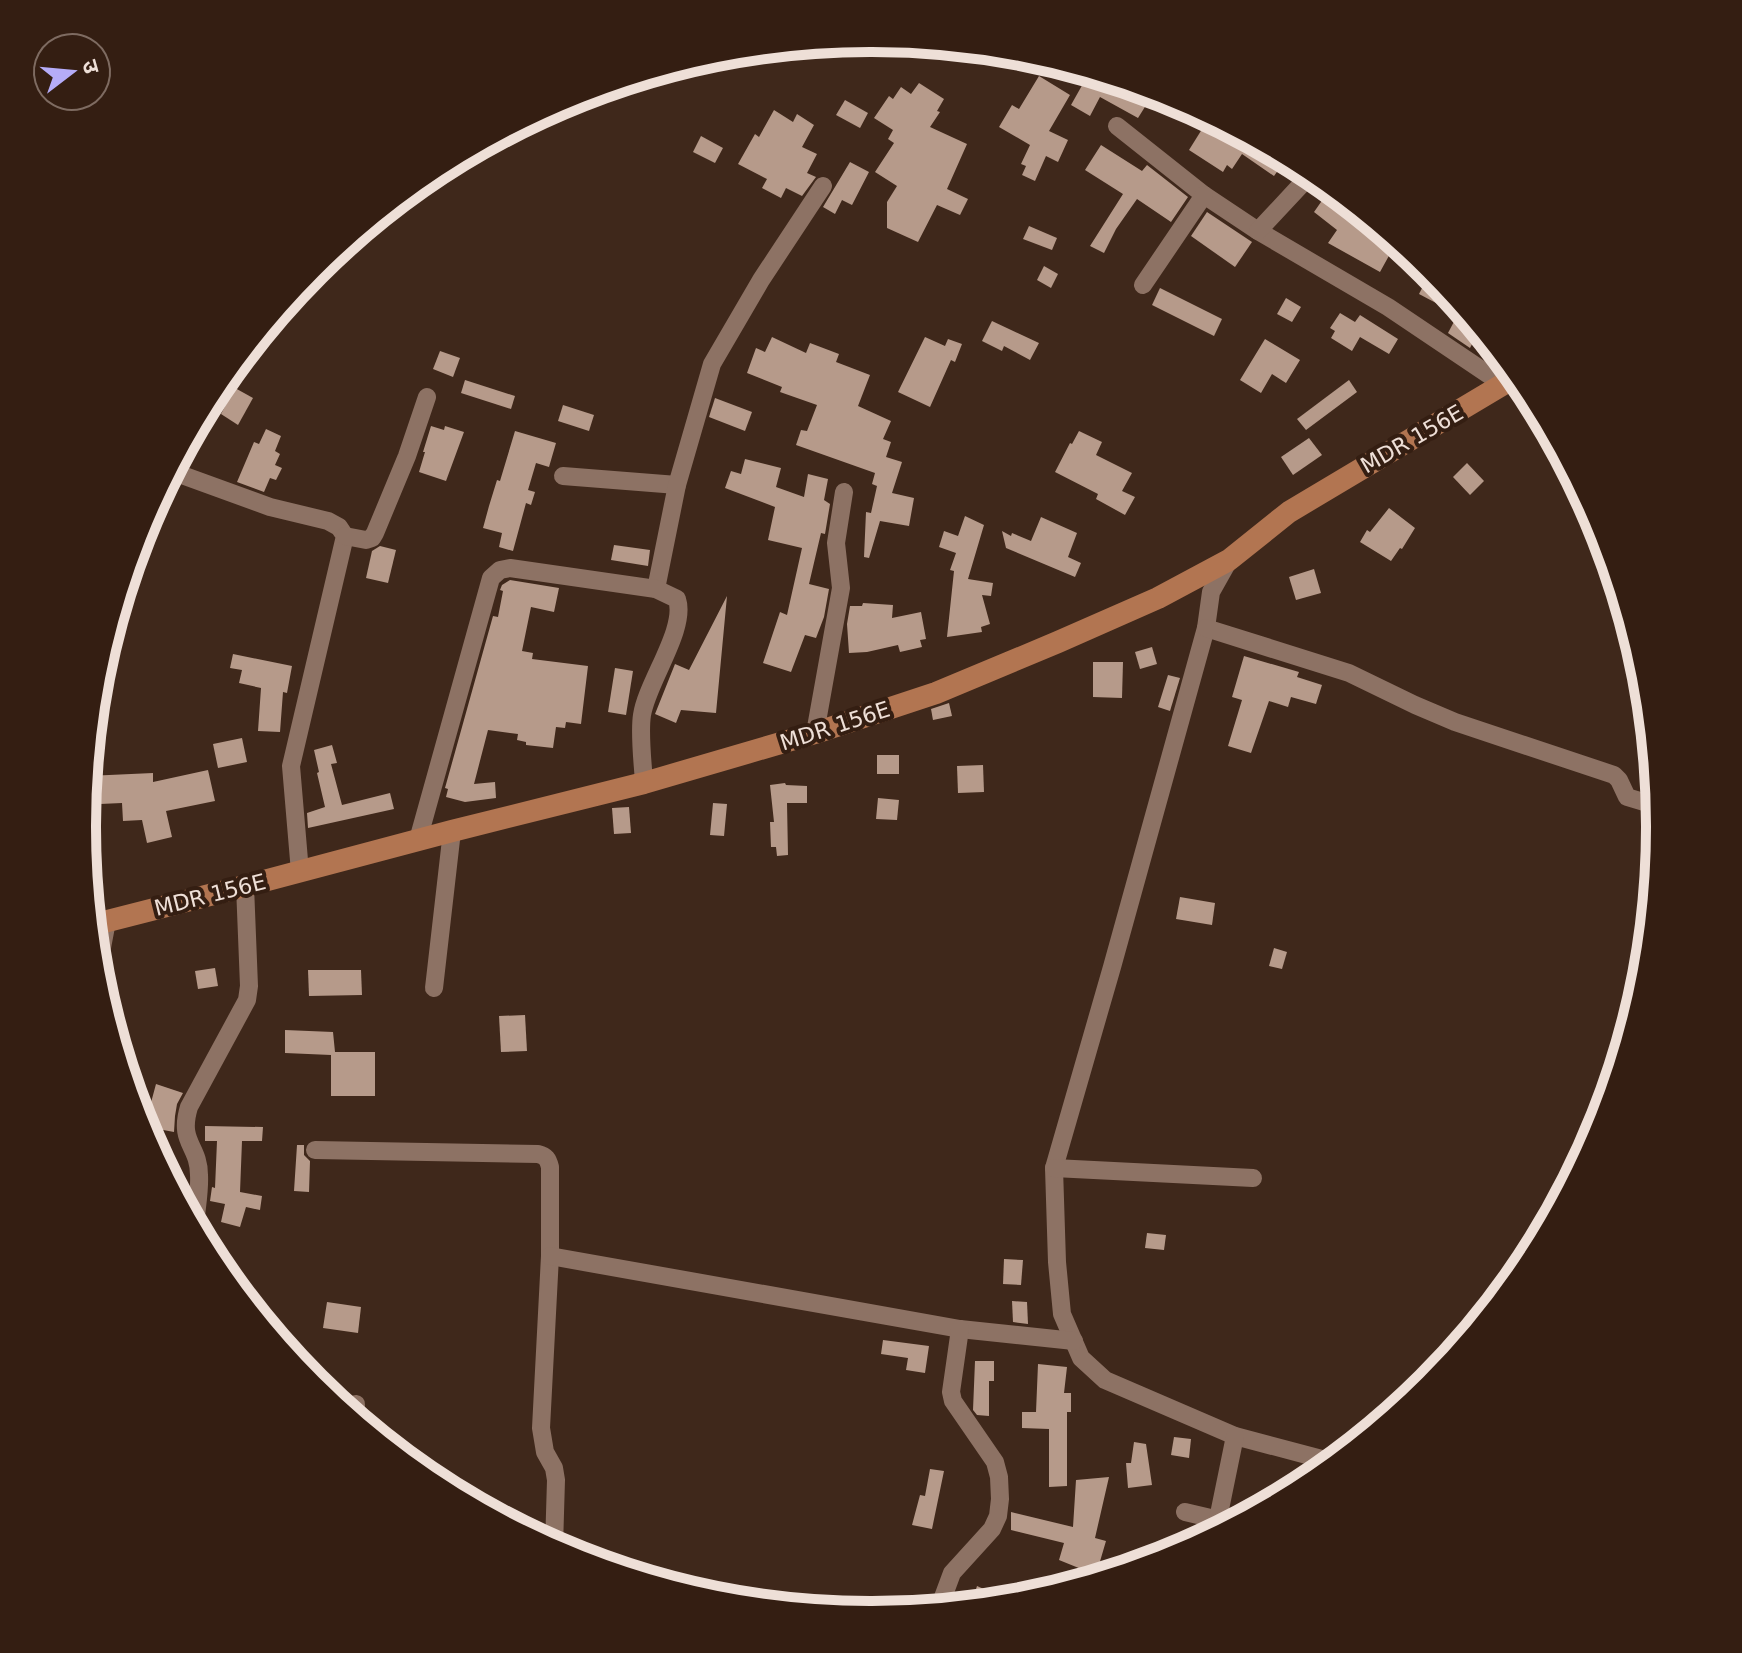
<svg xmlns="http://www.w3.org/2000/svg" width="1742" height="1653" font-family="'DejaVu Sans','Noto Sans Devanagari',sans-serif">
<style>
.building{fill:#b69a8a}
.lines{fill:none;stroke-linecap:round;stroke-linejoin:round}
.minor{stroke:#8d7264;stroke-width:18}
.major{stroke:#b27551;stroke-width:22}
.labels{text-anchor:middle;dominant-baseline:central;stroke-width:8;stroke-linejoin:round;paint-order:stroke}
.street-label{font-size:22px;fill:#eedfd7;stroke:#341e12}
.rim{fill:none;stroke:#eedfd7;stroke-width:10}
</style>
<rect width="100%" height="100%" fill="#3f281b"/>
<g class="building">
<polygon points="1089,73 1140,88 1136,94 1148,102 1138,118 1100,97 1090,116 1071,105"/>
<polygon points="1039,76 1070,95 1049,131 1068,140 1058,162 1046,156 1035,181 1022,175 1026,166 1021,164 1030,145 999,127 1012,105 1019,109"/>
<polygon points="919,83 944,99 937,111 940,112 930,127 967,144 947,189 968,199 960,215 937,205 918,242 887,228 887,202 897,186 875,172 894,143 888,139 893,130 874,118 889,96 893,99 901,87 911,94"/>
<polygon points="845,100 868,113 860,128 836,115"/>
<polygon points="774,110 793,122 797,114 814,125 802,147 817,154 807,173 816,177 802,196 786,188 781,198 762,188 767,179 738,164 755,134 759,137"/>
<polygon points="1209,118 1229,131 1230,129 1264,147 1263,149 1284,162 1274,176 1242,154 1232,169 1227,165 1223,172 1189,150"/>
<polygon points="701,136 723,148 715,163 693,152"/>
<polygon points="1101,145 1142,171 1147,165 1188,197 1171,222 1137,199 1116,229 1104,253 1090,246 1123,194 1085,170"/>
<polygon points="850,162 869,172 852,205 842,200 835,214 823,207"/>
<polygon points="1328,192 1363,215 1359,220 1388,236 1396,243 1380,272 1328,243 1337,230 1314,212"/>
<polygon points="1207,212 1252,242 1235,267 1191,236"/>
<polygon points="1029,226 1057,238 1052,250 1023,239"/>
<polygon points="1044,266 1058,274 1051,288 1037,280"/>
<polygon points="1431,271 1472,322 1419,294"/>
<polygon points="1160,288 1222,319 1214,336 1152,305"/>
<polygon points="1286,298 1301,307 1292,322 1277,314"/>
<polygon points="1340,313 1355,322 1360,315 1398,339 1389,354 1360,337 1352,351 1331,338 1335,331 1330,328"/>
<polygon points="1457,316 1474,325 1479,331 1470,348 1448,333"/>
<polygon points="992,321 1039,343 1030,360 1004,346 1002,351 982,341"/>
<polygon points="772,337 806,353 810,343 839,354 836,362 870,375 858,406 891,421 883,439 891,442 886,457 902,462 892,493 914,498 909,526 880,521 869,558 864,557 866,512 871,513 877,486 872,484 875,473 796,445 801,430 807,431 817,405 780,392 782,387 747,373 756,348 765,352"/>
<polygon points="925,337 945,346 948,339 962,344 955,362 951,360 930,407 898,392"/>
<polygon points="1265,339 1300,360 1286,383 1272,374 1261,393 1240,380"/>
<polygon points="440,351 460,358 453,377 433,369"/>
<polygon points="465,380 515,396 511,409 461,393"/>
<polygon points="1349,380 1357,392 1306,430 1297,419"/>
<polygon points="235,388 253,398 238,425 221,414"/>
<polygon points="715,398 752,412 745,431 709,417"/>
<polygon points="563,405 594,415 589,431 558,421"/>
<polygon points="431,426 444,430 445,426 464,432 446,481 419,472 425,452 423,452"/>
<polygon points="266,429 281,436 275,451 280,454 275,465 282,468 276,480 270,478 264,492 237,482 254,442 259,444"/>
<polygon points="515,431 556,443 549,467 536,463 528,490 535,492 531,505 526,503 513,551 499,547 502,533 483,528 489,506 497,480 500,481"/>
<polygon points="1079,431 1102,442 1096,455 1132,473 1122,491 1135,497 1125,515 1096,499 1098,494 1055,472 1070,443 1072,444"/>
<polygon points="1309,438 1322,455 1293,475 1281,457"/>
<polygon points="745,459 781,468 776,487 804,497 808,474 828,479 824,500 830,504 825,534 821,533 809,584 829,589 824,617 816,638 805,635 791,672 763,663 780,612 787,615 802,548 768,540 775,507 725,488 731,471 741,474"/>
<polygon points="1467,463 1484,481 1470,495 1453,477"/>
<polygon points="1389,508 1415,528 1402,549 1400,548 1391,561 1360,542 1367,530 1370,532"/>
<polygon points="965,516 984,525 968,579 993,583 991,596 982,595 990,624 981,627 982,632 947,637 954,571 950,570 956,553 939,547 944,531 958,536"/>
<polygon points="1041,517 1077,533 1068,557 1081,563 1075,577 1006,548 1002,531 1011,536 1012,533 1031,541"/>
<polygon points="614,545 650,550 648,566 611,560"/>
<polygon points="380,546 396,550 388,583 366,578 372,551"/>
<polygon points="1314,569 1321,593 1296,600 1289,577"/>
<polygon points="510,580 559,588 554,612 531,607 522,651 533,653 532,659 588,666 581,724 566,722 565,728 556,727 553,748 526,745 526,742 517,740 518,734 488,730 474,784 495,782 496,798 465,802 446,797 448,789 445,788 493,616 498,617 503,591 500,590 502,585"/>
<polygon points="727,596 716,713 681,710 676,723 655,714 675,664 689,670"/>
<polygon points="863,603 893,605 892,618 921,612 926,639 920,640 922,647 900,652 898,645 867,652 849,653 847,624 850,606 862,606"/>
<polygon points="1152,647 1157,664 1140,669 1135,652"/>
<polygon points="233,654 292,666 287,693 283,692 280,732 258,731 261,688 239,683 242,670 230,668"/>
<polygon points="1244,656 1299,672 1297,677 1322,685 1316,704 1291,697 1288,707 1269,701 1251,753 1228,746 1242,700 1232,697"/>
<polygon points="1093,662 1123,662 1122,698 1093,697"/>
<polygon points="615,668 633,671 626,715 608,712"/>
<polygon points="1168,675 1180,678 1170,711 1158,707"/>
<polygon points="949,703 952,716 933,720 931,709"/>
<polygon points="242,738 247,762 218,768 213,744"/>
<polygon points="332,745 337,763 331,764 342,805 390,793 394,809 308,828 307,813 325,807 317,773 319,772 314,750"/>
<rect x="877" y="755" width="22" height="19"/>
<polygon points="983,765 984,792 958,793 957,766"/>
<polygon points="208,770 215,801 166,811 172,837 147,843 142,820 123,821 122,803 100,804 100,791 86,791 87,776 153,773 153,782"/>
<polygon points="785,783 786,785 807,786 807,803 787,803 788,855 777,856 776,847 771,847 770,822 774,822 770,785"/>
<polygon points="878,798 899,800 897,820 876,819"/>
<polygon points="713,803 727,804 724,836 710,835"/>
<polygon points="629,807 631,833 614,834 612,808"/>
<polygon points="1180,897 1215,903 1212,925 1176,919"/>
<polygon points="1274,948 1287,952 1282,969 1269,966"/>
<polygon points="215,968 218,986 198,989 195,971"/>
<polygon points="308,970 361,970 362,995 309,996"/>
<polygon points="525,1015 527,1051 501,1052 499,1016"/>
<polygon points="285,1030 333,1032 335,1052 375,1052 375,1096 331,1096 331,1055 285,1053"/>
<polygon points="156,1084 183,1093 177,1104 175,1116 174,1132 142,1126 135,1103 149,1110"/>
<polygon points="205,1126 263,1127 262,1141 242,1141 240,1192 262,1196 260,1210 246,1207 240,1227 221,1222 225,1204 210,1201 212,1187 215,1188 217,1141 205,1141"/>
<polygon points="297,1145 304,1145 304,1155 310,1161 309,1192 294,1191"/>
<polygon points="1147,1233 1166,1235 1164,1250 1145,1248"/>
<polygon points="1004,1259 1023,1260 1021,1285 1003,1284"/>
<polygon points="1012,1301 1027,1302 1028,1324 1013,1322"/>
<polygon points="327,1302 361,1307 358,1333 323,1328"/>
<polygon points="883,1340 929,1346 925,1373 906,1370 908,1358 881,1354"/>
<polygon points="975,1361 994,1361 994,1381 989,1381 989,1416 977,1415 973,1410"/>
<polygon points="1038,1364 1067,1367 1064,1393 1071,1393 1071,1412 1067,1412 1067,1486 1049,1487 1049,1429 1022,1428 1022,1412 1036,1412"/>
<polygon points="1174,1437 1191,1439 1189,1458 1171,1455"/>
<polygon points="1134,1442 1146,1444 1152,1485 1128,1488 1126,1463 1131,1463"/>
<polygon points="930,1469 944,1471 932,1529 912,1525 920,1495 925,1496"/>
<polygon points="1109,1477 1095,1538 1106,1541 1096,1575 1059,1560 1064,1543 1011,1530 1011,1512 1073,1527 1076,1480"/>
<polygon points="977,1586 1011,1601 981,1604 972,1602"/>
</g>
<g class="lines">
<g class="minor">
<polyline points="1117,126 1204,195 1258,231 1388,307 1504,385"/>
<polyline points="1258,231 1312,173"/>
<polyline points="1143,285 1204,195"/>
<polyline points="171,471 270,507 328,521 339,527 345,536 291,766 300,872"/>
<polyline points="563,476 677,485"/>
<polyline points="345,536 366,540 372,538 375,533 407,456 427,397"/>
<polyline points="1229,560 1211,592 1206,628 1112,967 1054,1168 1057,1262 1062,1314 1081,1358 1105,1380 1235,1436 1333,1462"/>
<polyline points="656,589 677,485 712,364 761,280 823,186"/>
<polyline points="1206,628 1349,673 1415,705 1455,722 1614,775 1619,780 1627,797 1657,806"/>
<polyline points="815,733 841,588 836,543 844,492"/>
<path d="M418 840 491 578 500 570 510 568 656 589 677 599C687 629 647 682 642 715 639 734 643 764 644 783"/>
<polyline points="97,974 107,921"/>
<polyline points="434,988 452,831"/>
<path d="M315 1150 538 1154C546 1156 548 1159 550 1167V1256L541 1428 545 1452 554 1468 556 1480 554 1547"/>
<polyline points="1054,1168 1253,1178"/>
<path d="M195 1227C196 1210 200 1192 199 1175 199 1145 178 1143 189 1107L247 1000 249 986 245 886"/>
<polyline points="550,1256 960,1329 1074,1341"/>
<polyline points="355,1418 356,1404"/>
<polyline points="1185,1512 1232,1523"/>
<polyline points="1218,1519 1235,1436"/>
<polyline points="939,1608 952,1573 992,1529 998,1516 1000,1499 999,1477 995,1462 953,1401 951,1392 960,1329"/>
</g>
<polyline class="major" points="92,925 245,886 452,831 644,783 815,733 936,693 1058,642 1158,598 1229,560 1289,512 1517,376"/>
</g>
<g class="labels">
<g class="street-label">
<text transform="translate(1412 439) rotate(-30)">MDR 156E</text>
<text transform="translate(835 726) rotate(-18)">MDR 156E</text>
<text transform="translate(210 895) rotate(-14)">MDR 156E</text>
</g>
</g>
<path d="M0 0H1742V1653H0ZM870 52H872A774 774 0 0 1 1646 826V827A774 774 0 0 1 872 1601H870A774 774 0 0 1 96 827V826A774 774 0 0 1 870 52Z" fill="#341e12" fill-rule="evenodd"/>
<path class="rim" d="M870 52H872A774 774 0 0 1 1646 826V827A774 774 0 0 1 872 1601H870A774 774 0 0 1 96 827V826A774 774 0 0 1 870 52Z"/>
<g transform="translate(72 72) rotate(74)"><circle r="38" fill="#341e12" stroke="#7e6b61" stroke-width="2"/>
<path d="M0-6L14 30L0 20L-14 30Z" fill="#b5acf8"/>
<text y="-12" font-size="22" font-weight="bold" text-anchor="middle" fill="#eedfd7">उ</text>
</g>
</svg>
